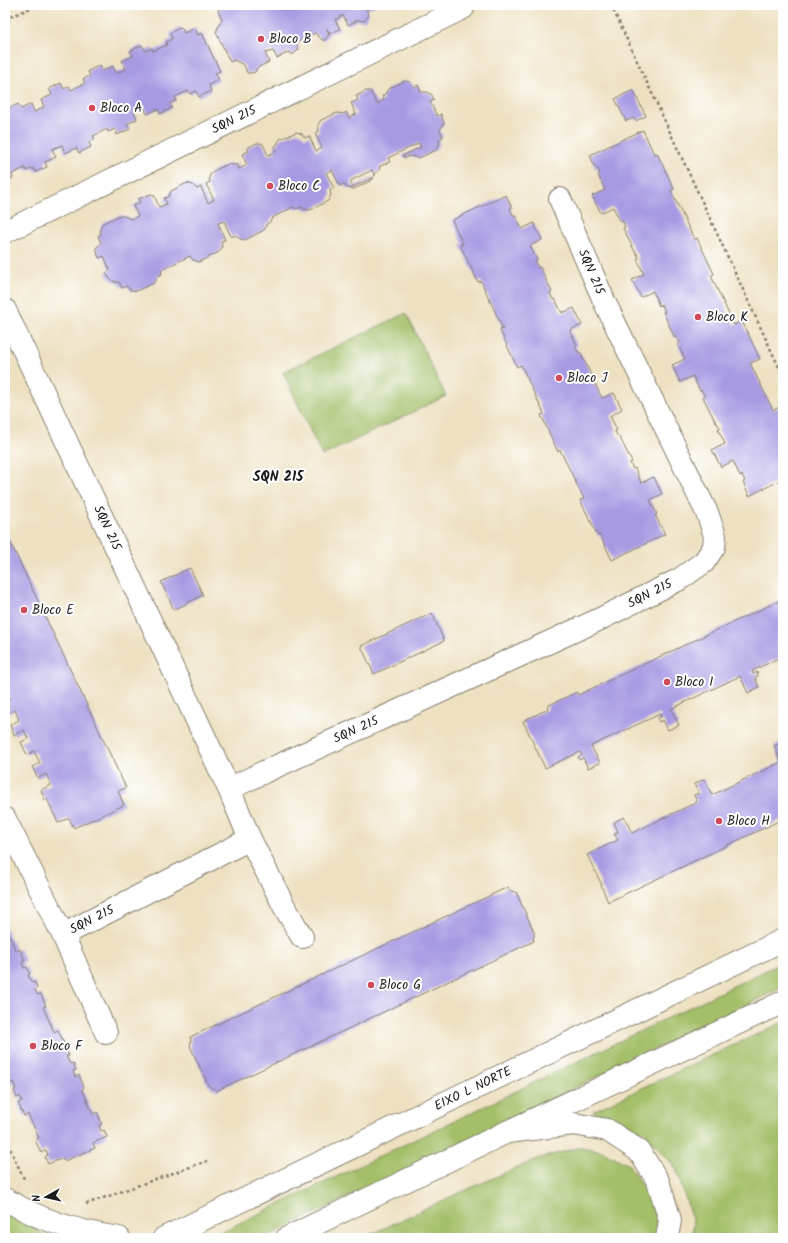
<svg xmlns="http://www.w3.org/2000/svg" width="788" height="1243" font-family="Kalam,sans-serif">
<style>
.green{fill:#a3bf67;stroke:#606e42}
.building{fill:#a79ae3}
.lines{fill:none;stroke-linecap:round;stroke-linejoin:round}
.street-casing{stroke:#857e6e;stroke-width:24}
.primary-casing{stroke:#857e6e;stroke-width:24}
.highway-casing{stroke:#857e6e;stroke-width:24}
.path{stroke:#857e6e;stroke-width:2.5;stroke-dasharray:3 3;stroke-linecap:butt}
.street{stroke:#fff;stroke-width:22}
.primary{stroke:#fff;stroke-width:22}
.highway{stroke:#fff;stroke-width:22}
.poi-dot{fill:#d1495b;stroke:#fff;stroke-width:1.5}
.labels{text-anchor:middle;dominant-baseline:central;stroke-width:4;stroke-linejoin:round;paint-order:stroke}
.poi-label{font-size:13px;fill:#1c1c1c;stroke:#fff;text-anchor:start}
.street-label{font-size:13px;fill:#1c1c1c;stroke:#fff}
.neighbourhood-label{font-size:14px;font-weight:bold;fill:#1c1c1c;stroke:#fff}
</style>
<rect width="100%" height="100%" fill="#fff"/>
<filter id="ink" filterUnits="userSpaceOnUse"><feTurbulence type="fractalNoise" baseFrequency=".025" numOctaves="2"/><feDisplacementMap in="SourceGraphic" scale="8" xChannelSelector="R" yChannelSelector="G"/><feConvolveMatrix kernelMatrix="1 2 1 2 8 2 1 2 1" color-interpolation-filters="sRGB"/></filter>
<filter id="wash" filterUnits="userSpaceOnUse"><feTurbulence type="fractalNoise" baseFrequency=".012" numOctaves="4" result="noise"/><feDisplacementMap in="SourceGraphic" scale="16" xChannelSelector="R" yChannelSelector="G"/><feGaussianBlur stdDeviation="0.9" result="paint"/><feColorMatrix in="noise" values="0 0 0 0 0 0 0 0 0 0 0 0 0 0 0 0 0 1.4 0 .05"/><feComposite in="paint" operator="in"/></filter>
<g filter="url(#wash)">
<rect width="100%" height="100%" fill="#eee1c1"/>
<g class="green">
<polygon points="406,313 446,396 322,456 283,372"/>
<polygon points="783,962 783,987 264,1238 208,1238 502,1098"/>
<polygon points="783,1022 783,1238 692,1238 693,1223 676,1168 644,1132 593,1111"/>
<polygon points="581,1147 603,1151 629,1165 641,1185 657,1220 659,1238 363,1238 448,1198 537,1159"/>
<polygon points="5,1210 50,1238 5,1238"/>
</g>
<g id="blocks">
<g class="building">
<polygon points="221,5 242,5 245,10 252,6 252,5 377,5 366,10 369,15 364,21 358,20 348,25 343,15 339,17 339,18 335,20 340,29 330,34 327,29 329,35 325,40 322,40 315,33 296,43 299,49 294,54 290,54 289,52 277,58 273,51 265,53 269,62 257,68 255,72 251,73 247,73 244,65 234,60 230,62 216,32 222,19 218,11"/>
<polygon points="181,27 184,33 195,28 198,35 202,33 220,71 215,73 219,80 209,85 211,91 199,97 196,91 190,94 188,91 175,97 176,101 170,103 172,108 160,114 158,109 147,114 144,107 134,112 137,119 127,124 130,129 117,135 115,129 108,132 107,129 93,136 95,139 89,142 91,147 79,153 76,148 65,153 62,145 52,149 56,157 45,162 47,167 36,172 33,168 27,171 25,168 12,174 13,178 6,181 9,186 5,187 5,118 9,116 6,110 18,104 21,109 31,104 34,112 44,107 41,100 52,95 49,89 61,83 64,89 69,86 71,90 85,83 83,79 90,76 88,71 100,65 102,71 113,66 116,73 126,69 122,61 133,56 130,51 142,45 146,51 152,48 153,51 167,45 166,42 172,39 170,33"/>
<polygon points="404,81 410,82 414,87 418,85 421,92 427,92 432,95 434,100 430,102 437,116 441,114 444,123 440,130 443,137 439,139 439,145 436,150 419,158 410,156 405,158 402,156 421,147 419,143 388,158 390,162 380,166 379,171 375,173 375,176 372,170 350,181 353,187 374,177 372,180 354,189 347,188 344,184 340,186 332,170 326,173 334,188 330,190 331,195 328,201 310,210 304,209 301,207 297,209 293,207 272,218 270,222 266,224 266,227 264,230 245,240 240,239 235,235 231,237 224,221 218,223 225,240 221,241 222,248 219,252 199,262 193,260 190,256 161,270 162,274 159,275 154,283 136,291 130,290 127,286 122,288 119,282 115,282 109,278 106,273 110,270 104,256 99,258 97,252 96,248 101,243 98,236 101,234 100,231 101,226 103,223 120,215 132,219 138,216 133,206 140,202 138,199 151,194 154,195 159,207 167,204 164,198 168,197 171,191 187,183 193,185 197,189 201,187 208,203 214,200 206,184 210,182 209,179 210,175 213,171 228,164 234,165 237,164 239,169 247,165 242,154 249,151 247,148 257,143 260,143 263,144 268,155 276,152 274,147 276,146 280,139 297,132 302,134 305,138 309,136 316,151 322,148 315,133 319,131 318,125 321,120 337,113 344,114 346,112 349,118 354,115 356,114 351,103 358,100 356,96 366,91 370,91 377,104 384,100 382,96 385,94 388,89"/>
<polygon points="633,90 646,116 636,121 634,118 626,121 615,99"/>
<polygon points="643,130 654,154 657,153 674,189 671,191 694,239 697,238 714,274 711,276 734,325 742,321 760,359 750,363 773,410 782,406 783,409 783,479 749,496 743,482 745,481 742,475 740,476 733,461 721,467 712,450 725,444 718,429 720,428 717,423 716,423 703,397 705,396 701,390 700,391 693,376 680,382 672,365 685,359 678,345 680,343 677,337 675,338 663,312 665,312 662,305 659,306 653,291 641,297 632,280 644,274 637,259 639,258 636,252 635,252 623,228 625,227 622,220 620,221 613,207 601,213 592,196 605,190 598,175 600,174 597,167 595,168 590,155"/>
<polygon points="506,195 512,208 510,209 513,215 515,215 522,229 534,223 542,240 530,246 537,260 535,261 538,268 540,267 552,292 550,293 553,300 555,299 562,313 574,308 582,325 570,330 577,345 575,346 578,352 580,352 592,377 590,378 593,385 595,384 602,398 614,393 622,409 610,416 617,430 615,431 618,437 619,436 632,462 630,463 633,469 635,468 641,483 654,477 662,494 650,500 657,514 655,515 665,534 612,560 600,535 598,536 580,500 584,499 560,450 558,452 541,415 544,414 521,365 517,367 500,330 503,329 481,281 478,282 460,245 463,244 452,220"/>
<polygon points="5,531 126,788 118,791 124,805 74,828 69,818 58,823 47,799 45,800 41,790 51,785 46,774 38,778 32,767 40,763 34,751 27,755 21,742 28,739 24,730 14,735 10,725 19,720 15,710 7,714 5,709 5,701 10,698 5,689"/>
<polygon points="190,568 203,595 174,610 161,582"/>
<polygon points="783,599 783,656 752,671 753,674 757,672 758,676 755,678 759,687 748,693 740,676 671,709 679,725 668,730 663,720 659,722 657,718 661,717 660,714 591,746 600,763 588,768 583,758 579,760 578,757 582,755 580,752 545,768 523,721 548,709 547,706 577,692 578,695 595,687"/>
<polygon points="432,613 444,641 374,674 361,646"/>
<polygon points="783,742 783,819 608,902 601,885 602,885 587,855 618,840 614,834 618,832 614,822 624,817 632,833 697,802 694,795 699,793 694,784 704,779 712,795 781,762 774,746"/>
<polygon points="508,887 510,891 516,892 534,932 534,937 533,938 534,941 216,1091 215,1088 213,1089 208,1085 190,1046 191,1040 190,1037"/>
<polygon points="5,926 16,951 20,949 25,961 22,962 24,968 27,967 30,974 28,975 32,983 35,982 37,988 35,990 38,995 41,994 46,1006 43,1007 54,1032 58,1030 64,1043 61,1044 63,1050 66,1049 69,1056 66,1056 70,1064 73,1063 76,1070 73,1071 75,1077 79,1075 84,1087 82,1089 93,1114 97,1112 102,1124 99,1125 101,1131 104,1130 107,1137 93,1143 95,1148 64,1161 63,1158 48,1164 45,1157 48,1155 46,1150 41,1153 35,1140 39,1138 28,1114 24,1116 18,1103 22,1101 20,1096 17,1098 14,1090 16,1089 13,1082 10,1083 7,1076 10,1075 7,1069 5,1070"/>
</g>
</g>
</g>
<g filter="url(#ink)">
<use href="#blocks" fill-opacity="0" stroke="#857e6e" stroke-width="1"/>
<g class="lines">
<defs>
<g id="street">
<polyline points="5,232 463,8"/>
<polyline points="5,310 229,789 250,839 284,906 302,937"/>
<polyline points="229,789 264,772 598,620 680,579 704,562 714,547 715,536 708,515 605,303 560,199"/>
<polyline points="5,819 63,935 250,839"/>
<polyline points="63,935 106,1033"/>
</g>
<g id="primary">
<path d="M5 1199C41 1221 78 1232 119 1238"/>
<polyline points="164,1238 783,940"/>
<polyline points="287,1238 507,1132 783,1002"/>
</g>
<polyline id="highway" points="507,1132 574,1124 607,1130 639,1151 658,1181 670,1220 667,1238"/>
</defs>
<use href="#street" class="street-casing"/>
<use href="#primary" class="primary-casing"/>
<use href="#highway" class="highway-casing"/>
<g class="path">
<polyline points="611,5 783,376"/>
<polyline points="5,19 38,5"/>
<polyline points="5,1138 25,1181"/>
<polyline points="86,1204 207,1161"/>
</g>
<use href="#street" class="street"/>
<use href="#primary" class="primary"/>
<use href="#highway" class="highway"/>
</g>
</g>
<g class="poi-dot">
<circle cx="261" cy="39" r="4"/>
<circle cx="92" cy="108" r="4"/>
<circle cx="270" cy="186" r="4"/>
<circle cx="698" cy="317" r="4"/>
<circle cx="559" cy="378" r="4"/>
<circle cx="24" cy="610" r="4"/>
<circle cx="667" cy="682" r="4"/>
<circle cx="719" cy="821" r="4"/>
<circle cx="371" cy="985" r="4"/>
<circle cx="33" cy="1046" r="4"/>
</g>
<g class="labels">
<g class="poi-label">
<text x="269" y="39">Bloco B</text>
<text x="100" y="108">Bloco A</text>
<text x="278" y="186">Bloco C</text>
<text x="706" y="317">Bloco K</text>
<text x="567" y="378">Bloco J</text>
<text x="32" y="610">Bloco E</text>
<text x="675" y="682">Bloco I</text>
<text x="727" y="821">Bloco H</text>
<text x="379" y="985">Bloco G</text>
<text x="41" y="1046">Bloco F</text>
</g>
<g class="street-label">
<text transform="translate(234 120) rotate(-26)">SQN 215</text>
<text transform="translate(591 272) rotate(67)">SQN 215</text>
<text transform="translate(107 528) rotate(65)">SQN 215</text>
<text transform="translate(650 594) rotate(-27)">SQN 215</text>
<text transform="translate(356 730) rotate(-24)">SQN 215</text>
<text transform="translate(92 920) rotate(-27)">SQN 215</text>
<text transform="translate(473 1089) rotate(-26)">EIXO L NORTE</text>
</g>
<g class="neighbourhood-label">
<text x="278" y="477">SQN 215</text>
</g>
</g>
<rect width="788" height="1243" fill="none" stroke="#fff" stroke-width="20"/>
<g transform="translate(46 1197) rotate(262)" stroke="#ffffff" stroke-width="3" paint-order="stroke">
<path d="M0-3L7 15L0 10L-7 15Z" fill="#1c1c1c"/>
<text y="-6" font-size="11" font-weight="bold" text-anchor="middle" fill="#1c1c1c">N</text>
</g>
</svg>
